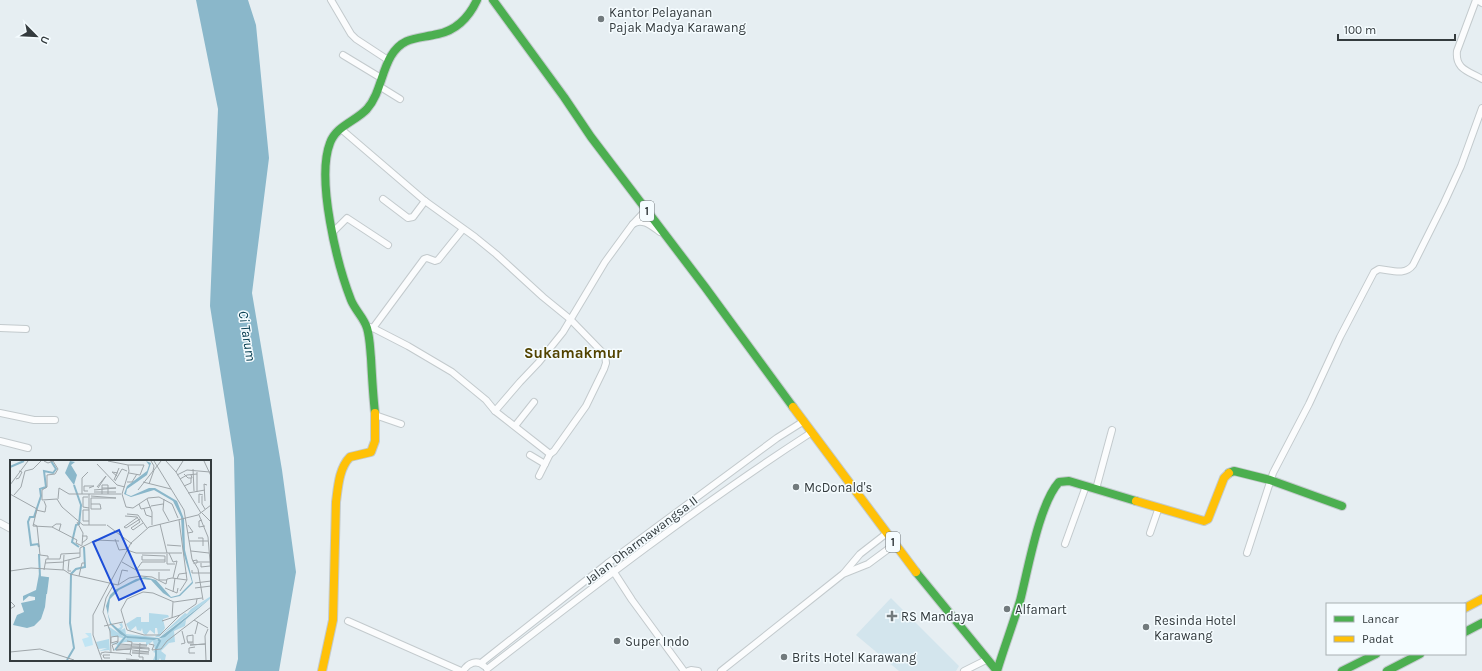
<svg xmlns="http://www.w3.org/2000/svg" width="1482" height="671" font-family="Karla,sans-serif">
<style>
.built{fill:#d3e5ed}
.water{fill:#8ab7ca}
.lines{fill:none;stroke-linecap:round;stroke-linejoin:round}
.street-casing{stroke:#c3cacd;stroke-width:8}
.fast-casing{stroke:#c3cacd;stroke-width:10}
.slow-casing{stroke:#c3cacd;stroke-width:10}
.street{stroke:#fbfcfd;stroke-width:6}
.fast{stroke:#4caf50;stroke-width:8}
.slow{stroke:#ffc107;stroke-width:8}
.poi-dot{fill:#727a7d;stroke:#f5fcff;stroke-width:1.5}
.labels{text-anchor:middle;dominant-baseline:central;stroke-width:3;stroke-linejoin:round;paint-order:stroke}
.shield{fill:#f5fcff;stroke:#6e7578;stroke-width:1}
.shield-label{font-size:12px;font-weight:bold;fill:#343b3e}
.poi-label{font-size:13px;fill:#343b3e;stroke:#f5fcff;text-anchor:start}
.street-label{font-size:13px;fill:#343b3e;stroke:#f5fcff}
.water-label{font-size:14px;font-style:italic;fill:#0b4154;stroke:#f5fcff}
.quarter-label{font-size:15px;font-weight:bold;fill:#524300;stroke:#f5fcff}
.inset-river{fill:none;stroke:#8ab7ca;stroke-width:2}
.inset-road{fill:none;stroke:#9fa6aa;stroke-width:1}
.view{fill:#1d4ed8;fill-opacity:0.15;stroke:#1d4ed8;stroke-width:2}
.inset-edge{fill:none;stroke:#343b3e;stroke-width:2}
</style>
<rect width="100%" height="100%" fill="#e6eef2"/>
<polygon class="built" points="891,598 959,666 956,671 899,671 856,635"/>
<polygon class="water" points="196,0 248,0 256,25 269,158 252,293 282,470 296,572 279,671 235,671 238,659 234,458 210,306 218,109"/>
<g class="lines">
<defs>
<g id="street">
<polyline points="331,0 351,34 356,39 388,60"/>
<path d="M1476 0 1457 51C1455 69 1468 71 1482 79"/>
<polyline points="1477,0 1482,3"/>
<polyline points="343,55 381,78"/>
<polyline points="379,86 400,99"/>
<polyline points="341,129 425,201 475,237 496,254 543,297 570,319 605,355 606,363 604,369 586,406 554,451 550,454 539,476"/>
<polyline points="383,199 408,218 413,217 425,201"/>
<path d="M633 224C642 217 653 227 660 232"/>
<polyline points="332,233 347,218 388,245"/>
<polyline points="366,326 373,328 408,346 452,372 486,400 495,411 550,454"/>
<polyline points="0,328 26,329"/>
<polyline points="373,328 424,259 427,258 435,261 438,260 463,229"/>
<polyline points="495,411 520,382 539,362 563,332 605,262 632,225 646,210"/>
<polyline points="0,413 34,420 55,420"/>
<polyline points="375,415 401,424"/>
<polyline points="515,426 534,402"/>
<polyline points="0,441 28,448"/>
<polyline points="530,455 545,464"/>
<polyline points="1096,489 1112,430"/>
<polyline points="0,523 11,529"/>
<polyline points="1150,533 1159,507"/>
<polyline points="1065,544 1086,486"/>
<path d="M1247 553 1273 473 1309 404 1340 337 1374 272 1379 269C1391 270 1405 276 1413 265L1444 203 1461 166 1482 108"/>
<polyline points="608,563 632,600 684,671"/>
<polyline points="844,573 860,554 887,533"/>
<polyline points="348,621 461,671"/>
<polyline points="481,663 608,563 777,438 804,421"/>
<path d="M487 669C593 587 699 505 812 432"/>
<path d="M463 671C468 663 477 659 484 666"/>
<polyline points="688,671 691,670 698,671"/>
<polyline points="721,671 843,574 868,564 895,544"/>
<polyline points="964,671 988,659"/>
</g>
<g id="fast">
<polyline points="493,0 564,97 591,137 705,287 793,407"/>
<path d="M375 413C373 395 372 377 371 358 370 349 370 338 367 328 364 318 355 310 351 300 337 264 316 179 330 143 336 126 356 121 367 109 380 94 381 73 391 56 403 36 418 39 438 34 457 30 469 17 477 0"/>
<polyline points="1229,473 1234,471 1270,480 1342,506"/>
<polyline points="916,572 997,671"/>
<polyline points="1465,632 1482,623"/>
<path d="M997 671C1004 648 1013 624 1020 601 1028 570 1039 504 1059 482L1069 481 1136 501"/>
<polyline points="1342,671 1376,654"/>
<polyline points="1387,671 1420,654"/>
</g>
<g id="slow">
<polyline points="793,407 916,572"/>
<polyline points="1136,501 1204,521 1208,519 1224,478 1229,473"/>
<polyline points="1465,608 1482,599"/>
<path d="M322 671 333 620 336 502C338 487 339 468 350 457L371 452 375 441V413"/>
</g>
</defs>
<use href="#street" class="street-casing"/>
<use href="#fast" class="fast-casing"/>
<use href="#slow" class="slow-casing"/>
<use href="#street" class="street"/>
<use href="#fast" class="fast"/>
<use href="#slow" class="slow"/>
</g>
<g class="poi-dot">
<circle cx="601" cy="19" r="4"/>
<circle cx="796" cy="487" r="4"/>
<circle cx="1007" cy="609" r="4"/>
<path d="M890 610h4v4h4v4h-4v4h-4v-4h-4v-4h4z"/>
<circle cx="1146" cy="627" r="4"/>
<circle cx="617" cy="641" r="4"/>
<circle cx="784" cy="657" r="4"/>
</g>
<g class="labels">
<g class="shield">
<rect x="640" y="201" width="14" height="20" rx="3"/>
<rect x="886" y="532" width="14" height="20" rx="3"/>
</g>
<g class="shield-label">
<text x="647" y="211">1</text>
<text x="893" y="542">1</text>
</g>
<g class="poi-label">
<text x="609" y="12">Kantor Pelayanan<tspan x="609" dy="15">Pajak Madya Karawang</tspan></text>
<text x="804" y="487">McDonald's</text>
<text x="1015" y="609">Alfamart</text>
<text x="901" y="616">RS Mandaya</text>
<text x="1154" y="620">Resinda Hotel<tspan x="1154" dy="15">Karawang</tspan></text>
<text x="625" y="641">Super Indo</text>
<text x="792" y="657">Brits Hotel Karawang</text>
</g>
<g class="street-label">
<text transform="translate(641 540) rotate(-37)">Jalan Dharmawangsa II</text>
</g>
<g class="water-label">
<text transform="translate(247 336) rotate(81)">Ci Tarum</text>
</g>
<g class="quarter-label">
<text x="573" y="353">Sukamakmur</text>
</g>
</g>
<g transform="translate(10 460)">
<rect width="201" height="201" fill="#e6eef2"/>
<path d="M75 173H81L83 185 75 187 72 179 79 177Z" fill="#c1e5f4"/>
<path d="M201 136V138L149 177 134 178 117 176 107 169 111 167 109 164 112 163 113 167 111 170 115 168 116 174 145 177 148 174 147 168H145V174L140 170 136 175 133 173 132 168 131 171 127 170 126 166 120 171 116 164 127 157H131V162H139V153L158 155 159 157 153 159 155 168 150 176 175 153 177 154 181 149ZM201 141 176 160 175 166 164 171 165 182 159 183 151 191 156 195 155 200H151L150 198 149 200H143L146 193 143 192 145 190 143 181 136 186V182H115L109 184 105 192 108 185 101 183 109 182 113 178 101 176 98 166 116 178 112 182 117 178 149 180ZM99 179 100 192 99 190 89 191 97 188 88 189 86 182Z" fill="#b3d9e9"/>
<path d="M60 1 65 2 61 5 67 15 64 25 55 13ZM136 1 141 3 137 15 117 29 116 34 121 36 139 28H145L167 41 174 59 175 90 183 123 170 136 161 138 153 133 141 120 132 119 123 123 109 130 100 139 98 154 101 163 117 176 149 178 201 138 155 177 144 180 117 178 110 174 100 164 96 146 100 135 105 130 126 119 135 117 146 120 161 137 169 135 182 122 173 92 171 57 163 41 144 30 121 37 114 34 117 26 137 11 139 5ZM29 114 30 118H38L35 147 31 159 24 166 17 168 3 165 7 155 14 152 11 143 25 140V137L19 136 13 141V136L26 130Z" fill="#8ab7ca"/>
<path class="inset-river" d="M0 7 14 1M64 25 71 45 69 64 66 65 62 82 69 87M29 87 28 84 21 85 18 62 20 57H24L31 36 30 29 36 27 34 11 43 13 46 9 41 1M29 94 30 117 38 118 36 134M105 190 116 176M57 200 64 188 60 163 61 114 66 109 75 107 74 87M146 200V189L150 181 148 179"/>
<path class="inset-road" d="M34 1 38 3 43 1 48 9 45 14 37 15V27L32 30V40L47 39 52 47 73 65H96M98 1 118 5 119 11 112 34 116 47 123 48 138 38 149 37 162 44 168 58M144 1 174 50 182 99 188 109 193 140M156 1 166 12 191 53M194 1 201 16M87 4 107 25 115 27M118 5H134L130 15 119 13M183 9 184 31M166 12 173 1M174 14 178 18H182L181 15M167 15 177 10 200 12M107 16 102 12 108 13M6 19 9 18 12 12 9 11M170 19 177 15 187 14M104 20 109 8M105 21 112 9 117 11M117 22H122L127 14M133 22 161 29M139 24 144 10 151 1M0 25 18 1M174 26 181 23V18M87 27 96 16 88 28M92 28H106M84 30 106 28M128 30 143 11 144 6 141 1M78 31H74V26H84L79 28M84 32H106M187 32V12M178 33 195 30M0 34 27 49 23 66 42 67 67 80 66 83 74 87M72 34V18L78 12M79 34V65M92 34V25H98V34M4 35 11 27 15 11 23 9 31 1M81 36 106 38H81M192 36V44L195 49M78 37H73V47L79 48M81 38V49H91M48 39 49 28 59 34H111M137 39 142 52V65M154 39 153 50 159 61M195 41 194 24 197 25M189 43V34L193 35M81 44H90L91 49M129 44 131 49 141 47M141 46 153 44M134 49 136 55 142 57M26 50 35 52 36 46 34 41M79 50H73V61H79M192 53 201 62M117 54 128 55 137 68M189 55 198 77 201 114M115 56 127 57 130 62 121 68M128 57 114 67 116 68 130 59M192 60 189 61V67L195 66M67 62 73 73 72 85M23 64 27 66 30 95 38 96V99M150 64 157 93M97 65 122 84M178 65 183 72 178 73M42 67 46 64H51L49 71M121 68 123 70 133 63M188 78H193V86M105 79 109 90 118 89M179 81H198M72 83 77 79V76H72M157 85 171 86M117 90 126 93H172M181 91 199 93M159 93 163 102 167 101 163 118M157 94V104H165M132 96V100H155M59 100 58 111H61M54 101 70 97V88L86 80 109 81M182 101 187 100V103H183M112 102 126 110M187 102H200M35 103 54 102M191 103V107L200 106M127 109 132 102H155V96L132 95M34 110 36 99H50L51 94 70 93M53 110 54 95M128 110H160M182 110V113H201M0 111 21 108 54 110 60 114 108 125 119 118 131 116 142 117 156 124 157 119 162 118 177 120 169 60M149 112V120H157M69 116 72 103H75M167 119 169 114 177 113M185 123 201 121M108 125 112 110 118 111M155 128 167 133 168 128M185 128 201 126M170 131 177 120M163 132 165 118M0 141 5 146 0 149M170 155 150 175H134L117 170 111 150 117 139 133 132 143 133 164 142 192 138M162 158 163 142M184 160 198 168M152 161 170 155 186 144 187 139M94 166 113 162M185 174 188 162M117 181 122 182 120 194 122 196M178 182H183V175L177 176V179L178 183H184M130 183 129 197H133V200M110 184 122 185M122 184 137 185M139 184 144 185 142 190 151 189 157 181 201 147M171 184 175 183 172 171M195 184 180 185 196 184M108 186H122M122 186H137M122 187 139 188V191M185 187 179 188V193H185M107 188H122M122 188 139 189M120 189 106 190 122 189M122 190 139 192M104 191 102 185 107 183 108 182V176L101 177V183L108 181M0 192 30 189 64 200M122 192H139M101 193 100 171 93 152 96 138 104 124M122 193 139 194M91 195V193L95 192 120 194M100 195H93L94 198H100M116 199 129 200M92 200 83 175V155L121 83 139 67 188 55 201 45M196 200 195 176 198 169"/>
<path class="view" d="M109 70 135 128 109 140 83 82Z"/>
<rect width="201" height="201" class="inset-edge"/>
</g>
<rect x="1326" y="603" width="140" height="52" fill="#f5fcff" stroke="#a8afb2"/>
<rect x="1334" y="616" width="20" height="6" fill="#4caf50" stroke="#a8afb2"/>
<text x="1362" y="623" font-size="12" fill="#343b3e">Lancar</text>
<rect x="1334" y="636" width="20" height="6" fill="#ffc107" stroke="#a8afb2"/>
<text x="1362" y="643" font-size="12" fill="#343b3e">Padat</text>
<g transform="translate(36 36) rotate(114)" stroke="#f5fcff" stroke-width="3" paint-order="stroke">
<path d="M0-3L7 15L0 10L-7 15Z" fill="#343b3e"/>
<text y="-6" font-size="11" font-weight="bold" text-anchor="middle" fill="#343b3e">U</text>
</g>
<path d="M1338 34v6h117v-6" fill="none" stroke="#343b3e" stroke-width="2"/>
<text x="1344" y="34" font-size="12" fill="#343b3e" stroke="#f5fcff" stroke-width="3" paint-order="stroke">100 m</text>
</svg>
